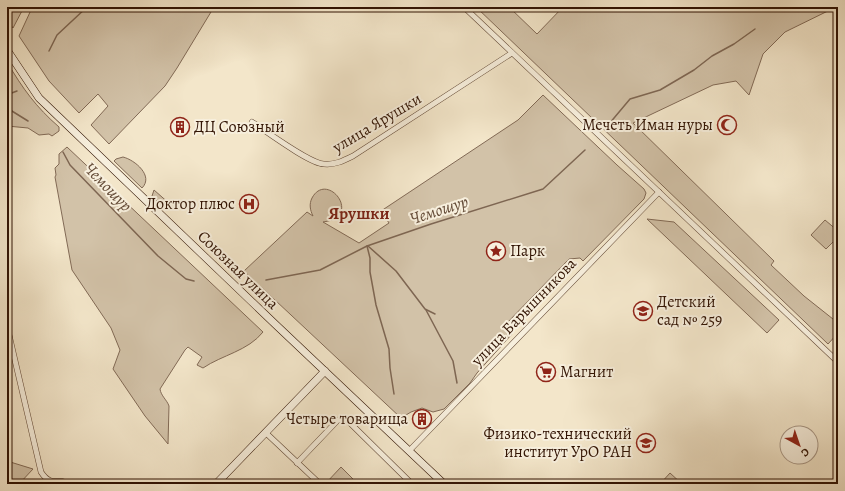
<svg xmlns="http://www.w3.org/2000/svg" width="845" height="491" font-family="Alegreya,serif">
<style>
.green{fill:#d2c2a8;stroke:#826a56}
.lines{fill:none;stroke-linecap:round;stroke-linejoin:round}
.stream{stroke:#7e6652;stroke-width:1.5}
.street-casing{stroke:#624835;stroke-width:6}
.secondary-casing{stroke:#311303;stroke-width:8}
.street{stroke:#f7efdd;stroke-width:5}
.secondary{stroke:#f7efdd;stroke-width:7}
.labels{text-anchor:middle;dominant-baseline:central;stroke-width:4;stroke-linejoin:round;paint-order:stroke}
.street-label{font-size:16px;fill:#311303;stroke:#f7efdd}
.poi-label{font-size:16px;fill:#311303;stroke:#f7efdd;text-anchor:end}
.water-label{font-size:17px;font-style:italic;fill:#644b37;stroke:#f7efdd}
.neighbourhood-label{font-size:17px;font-weight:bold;fill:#7a1f14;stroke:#f7efdd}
</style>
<rect width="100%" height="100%" fill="#f3e6ca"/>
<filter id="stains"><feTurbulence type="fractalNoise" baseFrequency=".005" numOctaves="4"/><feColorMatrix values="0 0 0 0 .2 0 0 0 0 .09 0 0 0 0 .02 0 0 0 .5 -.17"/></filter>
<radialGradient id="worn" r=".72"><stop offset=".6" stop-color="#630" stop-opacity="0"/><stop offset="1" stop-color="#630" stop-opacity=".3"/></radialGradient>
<g class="green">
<polygon points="7,7 10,10 13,7 24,7 13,28 7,20"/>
<polygon points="29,7 214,7 177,68 165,86 109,144 91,125 108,106 98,94 79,113 49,81 19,36 31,10"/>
<polygon points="476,7 509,7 537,34 563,7 836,7 785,32 763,54 749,95 736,81 713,85 633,123 774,261 771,265 804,296 838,323 838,333 828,344"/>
<path d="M7 62C23 89 36 107 59 127V131L52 136 49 134 39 135 28 128 7 126Z"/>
<path d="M543 95 617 165 644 189 646 193 644 199 583 261 580 258 569 259 506 324V329L512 334 477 373 470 383 444 409 433 412 422 408 411 412 401 418 244 271 307 212 313 216C310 210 309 204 312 198 327 170 364 217 323 222L359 243 389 223 381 211 518 120Z"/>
<path d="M67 147 263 332C248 351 222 355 203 368L197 365 202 357 188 347 185 350 160 389C161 396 167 400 169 406L168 444 145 416 113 369 120 350 111 328 72 270 55 177 56 175 55 168 59 164V154Z"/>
<path d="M123 157C135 160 154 176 142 188L114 161 116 159Z"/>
<polygon points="154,190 171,205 167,211 152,196"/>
<polygon points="647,219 674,222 779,320 767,333"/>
<polygon points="825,220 838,231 838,237 826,249 811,235"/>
<polygon points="7,461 33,469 19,484 7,484"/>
<polygon points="341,467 358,484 327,484 326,483"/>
<polygon points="670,473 682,484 660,484"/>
</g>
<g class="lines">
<g class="stream">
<polyline points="49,51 57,35 87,7"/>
<polyline points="7,97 9,94 17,91"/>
<polyline points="7,108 28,121"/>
<polyline points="609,124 630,99 660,90 694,70 712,56 734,44 755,29"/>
<polyline points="63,152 70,165 158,256 186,279 194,281"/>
<polyline points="367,246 370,258 370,272 376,305 389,349 390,368 394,394"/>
<polyline points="368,246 396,271 425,309 435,314"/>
<polyline points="266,280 320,270 367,246 431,224 543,189 585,150"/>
<polyline points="426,310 453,361 457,383"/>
</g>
<defs>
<g id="street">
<polyline points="464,7 838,362"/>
<path d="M252 122C266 131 310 164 324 164 335 165 343 161 353 156L512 53"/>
<path d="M7 326 41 472C52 489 60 476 68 484"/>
<polyline points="266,433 320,484"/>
<polyline points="409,451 659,192"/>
<polyline points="297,463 338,420 342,419 347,420 412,484"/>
</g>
<g id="secondary">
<polyline points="7,50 39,98 275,324 444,484"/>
<polyline points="216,484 325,371"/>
</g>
</defs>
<use href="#street" class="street-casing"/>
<use href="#secondary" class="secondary-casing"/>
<use href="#street" class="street"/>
<use href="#secondary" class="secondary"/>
</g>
<defs>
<symbol id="mosque-ring" viewBox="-11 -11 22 22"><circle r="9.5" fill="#f7efdd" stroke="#8f2418" stroke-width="1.5"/><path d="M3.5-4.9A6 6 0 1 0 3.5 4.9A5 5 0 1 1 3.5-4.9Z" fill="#8f2418"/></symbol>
<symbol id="building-ring" viewBox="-11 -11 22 22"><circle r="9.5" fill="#f7efdd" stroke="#8f2418" stroke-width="1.5"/><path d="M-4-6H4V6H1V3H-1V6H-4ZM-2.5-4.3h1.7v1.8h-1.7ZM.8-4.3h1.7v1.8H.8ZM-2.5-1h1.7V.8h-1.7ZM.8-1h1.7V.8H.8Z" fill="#8f2418"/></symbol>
<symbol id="hospital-ring" viewBox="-11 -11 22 22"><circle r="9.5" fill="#f7efdd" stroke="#8f2418" stroke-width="1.5"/><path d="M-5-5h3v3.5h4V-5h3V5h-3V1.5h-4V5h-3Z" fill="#8f2418"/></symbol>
<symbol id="sight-ring" viewBox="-11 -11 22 22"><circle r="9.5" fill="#f7efdd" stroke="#8f2418" stroke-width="1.5"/><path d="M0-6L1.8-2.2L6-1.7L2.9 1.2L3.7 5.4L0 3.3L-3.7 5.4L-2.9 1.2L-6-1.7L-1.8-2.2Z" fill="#8f2418"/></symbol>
<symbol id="school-ring" viewBox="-11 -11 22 22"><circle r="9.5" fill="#f7efdd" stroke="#8f2418" stroke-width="1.5"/><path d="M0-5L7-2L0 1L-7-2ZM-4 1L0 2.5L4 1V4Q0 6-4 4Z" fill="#8f2418"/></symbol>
<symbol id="supermarket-ring" viewBox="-11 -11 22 22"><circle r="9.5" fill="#f7efdd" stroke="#8f2418" stroke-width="1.5"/><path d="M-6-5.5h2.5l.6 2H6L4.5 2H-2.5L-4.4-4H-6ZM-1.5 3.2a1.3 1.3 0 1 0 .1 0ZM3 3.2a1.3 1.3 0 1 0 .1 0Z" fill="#8f2418"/></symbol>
<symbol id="university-ring" viewBox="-11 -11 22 22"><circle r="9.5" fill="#f7efdd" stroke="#8f2418" stroke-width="1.5"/><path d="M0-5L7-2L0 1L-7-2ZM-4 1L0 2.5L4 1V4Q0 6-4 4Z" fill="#8f2418"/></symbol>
</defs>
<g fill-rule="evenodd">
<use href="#mosque-ring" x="716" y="114" width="22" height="22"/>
<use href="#building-ring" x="169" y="116" width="22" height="22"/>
<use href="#hospital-ring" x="238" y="193" width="22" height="22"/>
<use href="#sight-ring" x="485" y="240" width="22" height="22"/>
<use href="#school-ring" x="632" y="300" width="22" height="22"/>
<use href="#supermarket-ring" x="535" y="361" width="22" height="22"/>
<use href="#building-ring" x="411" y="408" width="22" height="22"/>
<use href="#university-ring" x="635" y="432" width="22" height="22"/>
</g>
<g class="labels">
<g class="street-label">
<text transform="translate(377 123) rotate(-31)">улица Ярушки</text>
<text transform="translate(238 270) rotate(44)">Союзная улица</text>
<text transform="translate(524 312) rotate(-46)">улица Барышникова</text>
</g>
<g class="poi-label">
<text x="713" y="125">Мечеть Иман нуры</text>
<text x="194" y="127" text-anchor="start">ДЦ Союзный</text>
<text x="235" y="204">Доктор плюс</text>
<text x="510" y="251" text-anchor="start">Парк</text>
<text x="657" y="302" text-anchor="start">Детский<tspan x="657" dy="18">сад № 259</tspan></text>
<text x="560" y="372" text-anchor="start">Магнит</text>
<text x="408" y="419">Четыре товарища</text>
<text x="632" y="434">Физико-технический<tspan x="632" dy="18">институт УрО РАН</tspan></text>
</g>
<g class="water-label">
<text transform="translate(108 187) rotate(46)">Чемошур</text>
<text transform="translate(439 210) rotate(-18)">Чемошур</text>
</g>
<g class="neighbourhood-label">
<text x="359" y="213">Ярушки</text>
</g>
</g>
<rect width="845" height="491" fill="none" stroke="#f3e6ca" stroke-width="24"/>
<rect x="8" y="8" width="829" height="475" fill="none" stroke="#311303" stroke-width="2"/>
<rect x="12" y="12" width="821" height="467" fill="none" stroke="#311303"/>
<g transform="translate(799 445) rotate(140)"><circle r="19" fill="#f7efdd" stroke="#a89786"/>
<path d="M0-3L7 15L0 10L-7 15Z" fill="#8f2418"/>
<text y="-6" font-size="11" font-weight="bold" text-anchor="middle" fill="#311303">С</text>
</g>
<rect width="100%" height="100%" filter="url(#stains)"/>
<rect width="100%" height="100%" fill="url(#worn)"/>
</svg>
